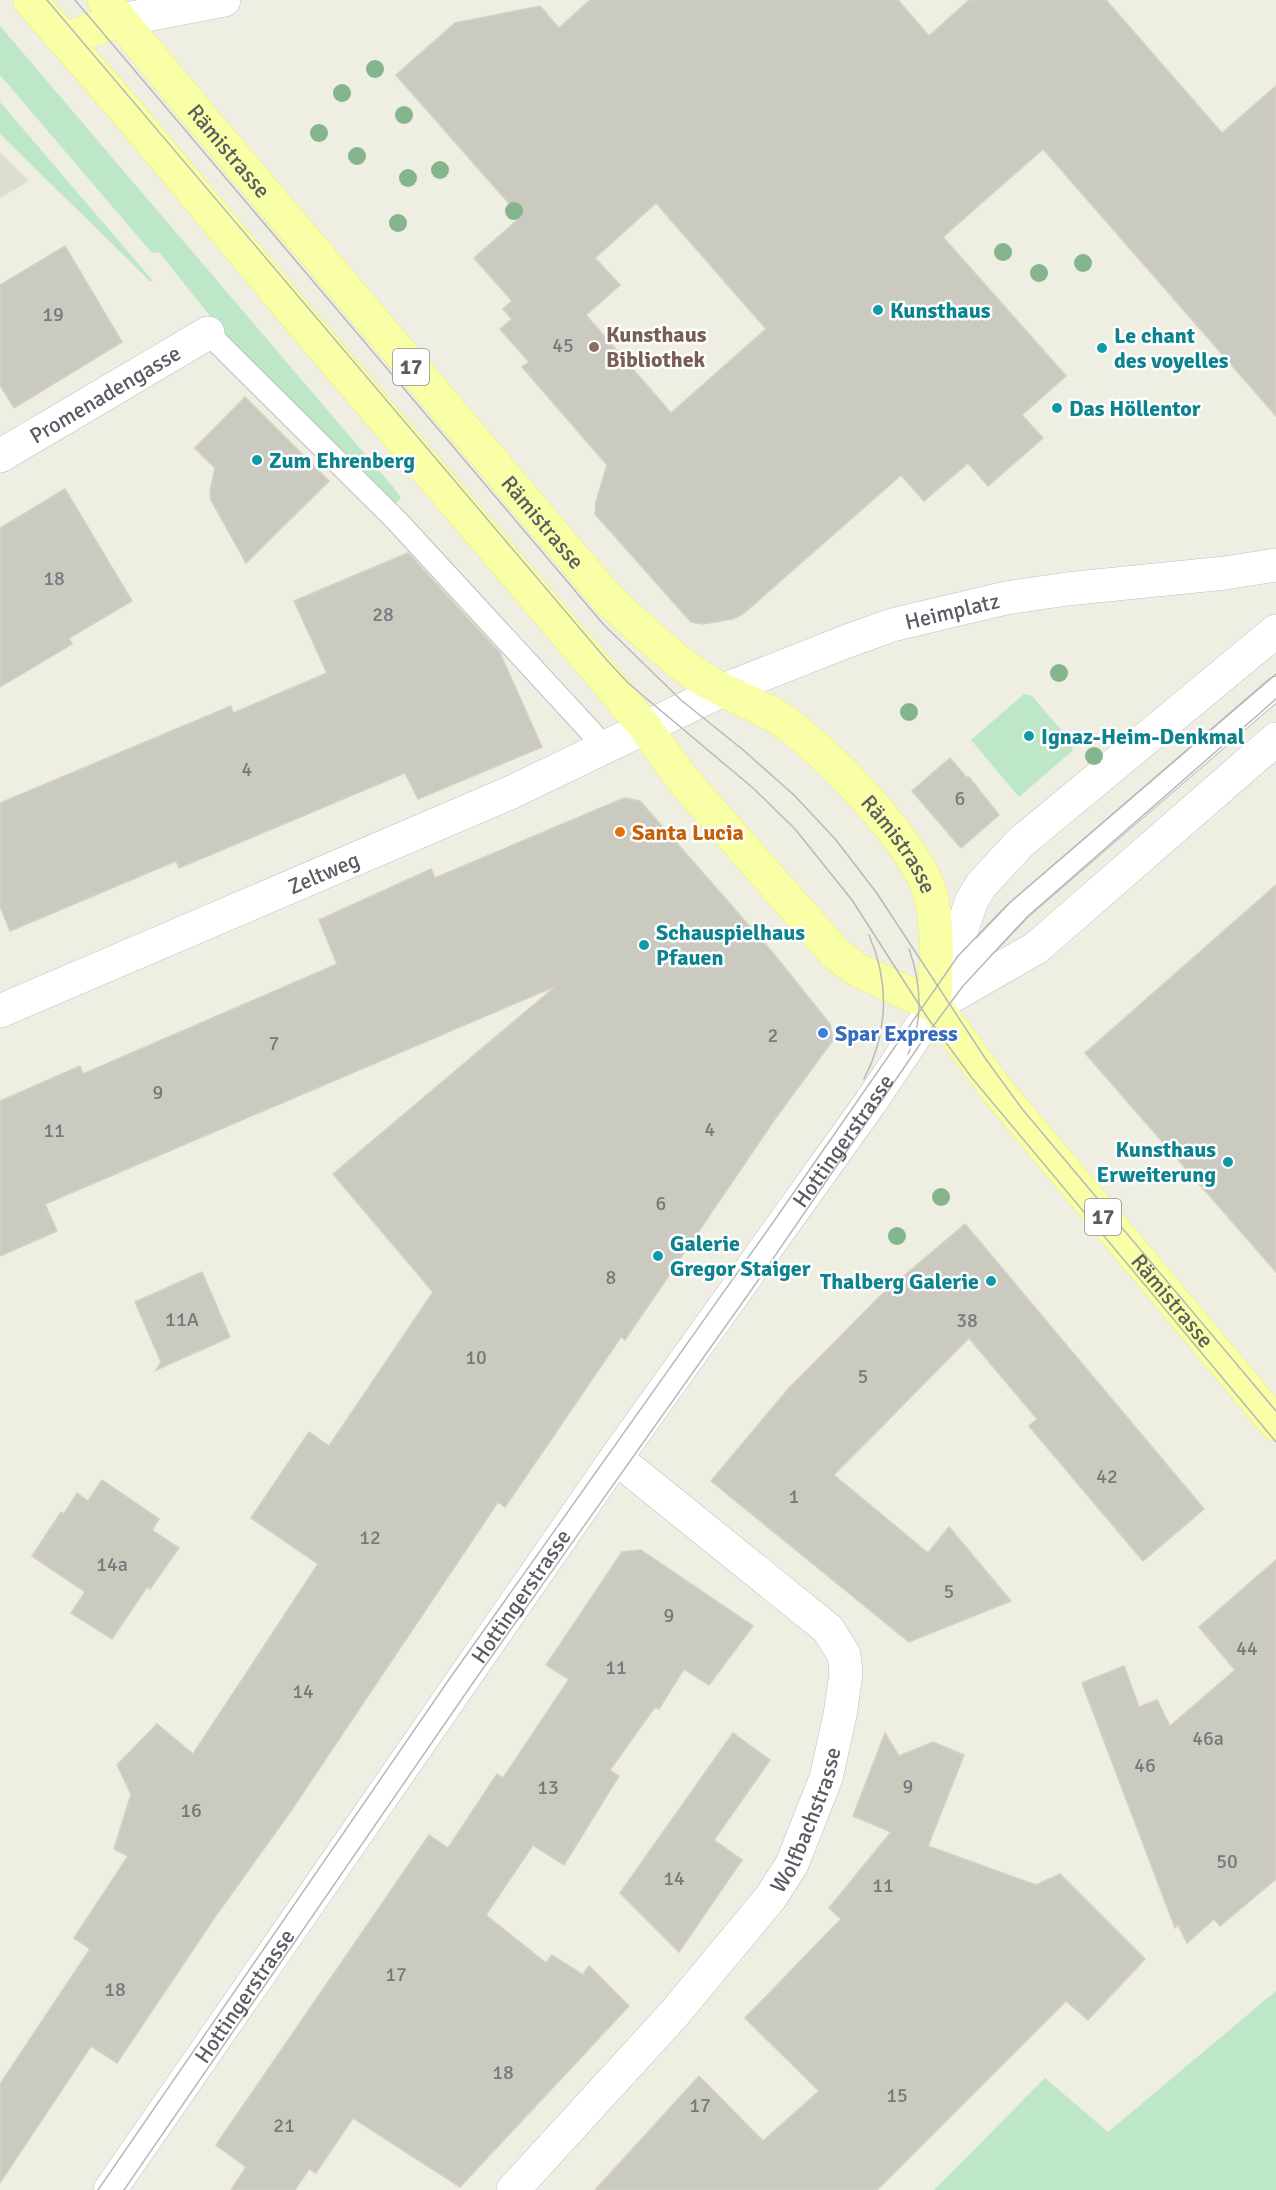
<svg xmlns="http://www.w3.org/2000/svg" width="1276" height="2190" font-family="Signika,sans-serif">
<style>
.education{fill:#deded1}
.green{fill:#bde7c6}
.building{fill:#cbcac1;stroke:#d3d1c0;stroke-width:1.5;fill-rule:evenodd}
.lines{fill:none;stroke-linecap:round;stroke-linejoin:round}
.lane-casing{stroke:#bcbec4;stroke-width:24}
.street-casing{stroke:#bcbec4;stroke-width:34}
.secondary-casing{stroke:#bfc0c8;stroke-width:34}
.primary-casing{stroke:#f9f050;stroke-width:34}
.lane{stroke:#fff;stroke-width:22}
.street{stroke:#fff;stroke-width:33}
.secondary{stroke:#fff;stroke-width:33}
.primary{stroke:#f9ffa6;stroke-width:33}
.tram{stroke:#b8b8b9;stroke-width:1.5}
.tree{fill:#85b58d}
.culture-dot{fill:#0f9aa8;stroke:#fff;stroke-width:2}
.education-dot{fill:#8d6e63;stroke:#fff;stroke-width:2}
.food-dot{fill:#e8710a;stroke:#fff;stroke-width:2}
.shop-dot{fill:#3f7fe0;stroke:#fff;stroke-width:2}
.labels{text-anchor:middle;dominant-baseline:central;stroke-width:5;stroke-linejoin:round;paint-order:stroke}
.number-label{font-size:20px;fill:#76787b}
.shield{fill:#fff;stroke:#8c8d92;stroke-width:1.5}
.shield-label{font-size:21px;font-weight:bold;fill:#5a5c64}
.street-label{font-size:22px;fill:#5a5c64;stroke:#fff}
.culture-label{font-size:22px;font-weight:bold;fill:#0d838f;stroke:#fff;text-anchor:start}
.education-label{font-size:22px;font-weight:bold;fill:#785e54;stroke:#fff;text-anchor:start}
.food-label{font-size:22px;font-weight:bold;fill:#c56008;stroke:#fff;text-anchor:start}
.shop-label{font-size:22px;font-weight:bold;fill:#366cbe;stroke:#fff;text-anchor:start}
</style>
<rect width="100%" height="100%" fill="#eeeee2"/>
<polygon class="education" points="0,152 29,181 0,198"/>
<g class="green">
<polygon points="0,26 393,487 401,498 395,504 218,326 159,252 152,253 0,75"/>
<polygon points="0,102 153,281 150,281 0,134"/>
<polygon points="1024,694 1032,696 1073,744 1072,751 1019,797 971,740"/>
<polygon points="1276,1991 1276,2190 934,2190 1045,2078 1108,2132"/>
</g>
<g class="building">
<path d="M590 0H898L929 36 969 0H1106L1222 133 1276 86V416L1043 149 943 237 1066 376 1022 415 1043 438 988 486 968 463 924 501 901 475 743 614 733 619 703 624 691 622 595 514 596 502 607 465 522 367 529 362 500 329 512 319 503 309 512 301 474 258 521 217 396 75 455 23 540 6 559 28ZM656 203 766 329 671 413 586 315 620 285 595 258Z"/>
<polygon points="65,246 122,342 14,408 0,385 0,285"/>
<polygon points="245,397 329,481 246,563 211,500 210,491 215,468 195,448"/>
<polygon points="65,489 132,601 69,638 72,644 0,687 0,528"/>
<polygon points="408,553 500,653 542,747 418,799 405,773 179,868 176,861 10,931 0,906 0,803 231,706 233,713 327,673 294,601"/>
<polygon points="950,758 966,777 969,777 999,815 961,848 912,791"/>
<polygon points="624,798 640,801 773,953 830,1024 833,1040 775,1119 625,1340 621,1337 505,1507 498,1502 293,1808 215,1917 117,2063 91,2046 0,2183 0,2084 90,1949 74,1938 128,1856 114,1849 131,1794 117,1765 157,1724 193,1754 318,1564 251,1518 309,1432 329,1446 433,1292 333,1174 556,986 45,1204 57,1231 0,1256 0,1101 80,1066 83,1074 337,964 319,920 431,869 435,878"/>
<polygon points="1276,885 1276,1272 1085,1053"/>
<polygon points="965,1224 1204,1509 1143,1561 1029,1426 1037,1419 969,1338 834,1475 928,1553 949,1527 1011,1601 909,1642 711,1481 789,1388 821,1356 879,1297"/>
<polygon points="202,1272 230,1337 156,1370 161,1362 135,1302"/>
<polygon points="102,1480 159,1519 152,1530 179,1548 150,1589 147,1587 112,1639 71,1613 85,1592 32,1556 61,1512 64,1514 77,1493 88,1501"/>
<polygon points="641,1550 753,1626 709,1685 684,1669 659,1709 655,1707 610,1770 619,1776 564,1865 533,1845 486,1915 546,1963 552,1955 583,1975 589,1966 629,2006 460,2187 353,2118 316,2173 309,2169 295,2190 231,2190 246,2167 216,2145 429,1835 448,1848 497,1774 503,1778 569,1679 546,1665 622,1552"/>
<polygon points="1276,1560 1276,1879 1220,1926 1214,1919 1187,1943 1178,1925 1175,1928 1082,1683 1124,1666 1139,1707 1157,1700 1170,1726 1235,1670 1199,1627"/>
<polygon points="733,1733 770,1760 714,1840 742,1860 679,1952 620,1893"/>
<polygon points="885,1733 899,1756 933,1742 964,1755 928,1846 1036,1885 1060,1874 1145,1959 1088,2020 1066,2001 877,2190 595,2190 699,2076 763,2141 819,2091 745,2018 841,1919 829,1908 891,1832 853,1816"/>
</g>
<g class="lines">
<defs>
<g id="lane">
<polyline points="208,333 397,521 605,747"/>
<polyline points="947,991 975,956 1021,908 1276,688"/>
</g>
<g id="street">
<path id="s1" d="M0 456 208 333"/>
<path id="s2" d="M513 2190 674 2014 771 1897 792 1864 826 1778 840 1715 846 1673 844 1655 828 1629 616 1458"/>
</g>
<g id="secondary">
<polyline points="121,20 224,0"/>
<polyline points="935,1006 1036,948 1276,739"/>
<path id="s3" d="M0 1011 512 792 723 690 845 642 892 625 1006 598 1067 589 1225 573 1276 565"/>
<path id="s4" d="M110 2190 616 1458 870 1103 935 1006 972 900 982 884 1021 842 1276 631"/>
</g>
<g id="primary">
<path id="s5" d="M30 0 127 112 302 322 601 674 644 726 683 780 836 954 858 970 935 1006 997 1090 1276 1424"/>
<path id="s6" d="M104 0 199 115 609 600C637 625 664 652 695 674 724 694 759 703 787 724 830 755 915 843 930 893 940 929 935 969 935 1006"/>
<polyline points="65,39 121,20"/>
</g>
</defs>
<use href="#lane" class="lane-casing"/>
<use href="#street" class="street-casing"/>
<use href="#secondary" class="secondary-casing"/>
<use href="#primary" class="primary-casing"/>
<use href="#lane" class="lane"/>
<use href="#street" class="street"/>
<use href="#secondary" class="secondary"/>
<use href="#primary" class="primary"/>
<g class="tram">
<polyline points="47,0 605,658 628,683 753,788 795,829 852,900 927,1017 972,1078 1276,1442"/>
<polyline points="75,0 604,625 681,700 742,749 794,795 836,840 876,892 985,1058 1023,1110 1276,1411"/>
<path d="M908 1054C924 1021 921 982 909 949"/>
<path d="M864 1079C888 1033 890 983 869 935"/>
<polyline points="98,2190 450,1678 774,1221 958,956 1007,905 1276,674"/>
<polyline points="124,2190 477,1677 757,1282 925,1037 963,986 1027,917 1276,699"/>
</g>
</g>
<g class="tree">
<circle cx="375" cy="69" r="9"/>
<circle cx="342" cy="93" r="9"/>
<circle cx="404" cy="115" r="9"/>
<circle cx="319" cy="133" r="9"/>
<circle cx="357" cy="156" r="9"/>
<circle cx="440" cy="170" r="9"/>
<circle cx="408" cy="178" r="9"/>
<circle cx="514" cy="211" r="9"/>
<circle cx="398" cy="223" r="9"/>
<circle cx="1003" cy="252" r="9"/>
<circle cx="1083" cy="263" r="9"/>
<circle cx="1039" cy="273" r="9"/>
<circle cx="1059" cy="673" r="9"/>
<circle cx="909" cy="712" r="9"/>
<circle cx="1094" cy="756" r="9"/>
<circle cx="941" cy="1197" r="9"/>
<circle cx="897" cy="1236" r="9"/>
</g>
<g class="culture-dot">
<circle cx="878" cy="310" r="6"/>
<circle cx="1102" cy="348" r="6"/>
<circle cx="1057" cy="408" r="6"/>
<circle cx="257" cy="460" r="6"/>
<circle cx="1029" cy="736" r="6"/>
<circle cx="644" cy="945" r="6"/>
<circle cx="1228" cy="1162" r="6"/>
<circle cx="658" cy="1256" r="6"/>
<circle cx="991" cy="1281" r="6"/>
</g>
<circle class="education-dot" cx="594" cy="347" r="6"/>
<circle class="food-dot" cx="620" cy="832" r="6"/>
<circle class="shop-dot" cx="823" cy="1033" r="6"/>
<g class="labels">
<g class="number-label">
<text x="53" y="314">19</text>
<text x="563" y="345">45</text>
<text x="54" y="578">18</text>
<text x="383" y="614">28</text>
<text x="247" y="769">4</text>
<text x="960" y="798">6</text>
<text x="773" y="1035">2</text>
<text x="274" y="1043">7</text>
<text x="158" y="1092">9</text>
<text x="710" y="1129">4</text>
<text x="54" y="1130">11</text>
<text x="661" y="1203">6</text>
<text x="611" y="1277">8</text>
<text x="182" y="1319">11A</text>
<text x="967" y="1320">38</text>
<text x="476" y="1357">10</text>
<text x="863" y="1376">5</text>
<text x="1107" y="1476">42</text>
<text x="794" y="1496">1</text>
<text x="370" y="1537">12</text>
<text x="112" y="1564">14a</text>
<text x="949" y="1591">5</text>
<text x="669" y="1615">9</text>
<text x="1247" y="1648">44</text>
<text x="616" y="1667">11</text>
<text x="303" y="1691">14</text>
<text x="1208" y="1738">46a</text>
<text x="1145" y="1765">46</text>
<text x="908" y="1786">9</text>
<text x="548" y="1787">13</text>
<text x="191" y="1810">16</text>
<text x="1227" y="1861">50</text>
<text x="674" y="1878">14</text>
<text x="883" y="1885">11</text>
<text x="396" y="1974">17</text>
<text x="115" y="1989">18</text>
<text x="503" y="2072">18</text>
<text x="897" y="2095">15</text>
<text x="700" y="2105">17</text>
<text x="284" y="2125">21</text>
</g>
<g class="shield">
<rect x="393" y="349" width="36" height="36" rx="4.5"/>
<rect x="1085" y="1199" width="36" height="36" rx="4.5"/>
</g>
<g class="shield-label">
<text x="411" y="367">17</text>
<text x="1103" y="1217">17</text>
</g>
<g class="street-label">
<text stroke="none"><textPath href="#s6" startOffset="196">Rämistrasse</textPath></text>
<text stroke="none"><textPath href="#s1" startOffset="122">Promenadengasse</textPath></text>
<text stroke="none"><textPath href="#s6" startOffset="682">Rämistrasse</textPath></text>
<text stroke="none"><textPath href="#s3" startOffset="1034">Heimplatz</textPath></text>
<text stroke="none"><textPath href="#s6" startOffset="1168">Rämistrasse</textPath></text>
<text stroke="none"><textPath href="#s3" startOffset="352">Zeltweg</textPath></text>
<text stroke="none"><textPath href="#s4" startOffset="1280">Hottingerstrasse</textPath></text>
<text stroke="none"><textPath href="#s5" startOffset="1740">Rämistrasse</textPath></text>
<text stroke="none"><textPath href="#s4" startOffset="722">Hottingerstrasse</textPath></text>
<text stroke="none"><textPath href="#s2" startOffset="476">Wolfbachstrasse</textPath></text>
<text stroke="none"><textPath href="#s4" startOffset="236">Hottingerstrasse</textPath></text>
</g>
<g class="culture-label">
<text x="890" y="310">Kunsthaus</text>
<text x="1114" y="335">Le chant<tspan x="1114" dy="25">des voyelles</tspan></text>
<text x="1069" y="408">Das Höllentor</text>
<text x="269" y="460">Zum Ehrenberg</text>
<text x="1041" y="736">Ignaz-Heim-Denkmal</text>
<text x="656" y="932">Schauspielhaus<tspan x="656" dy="25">Pfauen</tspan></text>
<text x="1216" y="1149" text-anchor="end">Kunsthaus<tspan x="1216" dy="25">Erweiterung</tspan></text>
<text x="670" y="1243">Galerie<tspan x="670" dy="25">Gregor Staiger</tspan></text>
<text x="979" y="1281" text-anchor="end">Thalberg Galerie</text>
</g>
<g class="education-label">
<text x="606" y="334">Kunsthaus<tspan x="606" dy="25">Bibliothek</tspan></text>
</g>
<g class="food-label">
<text x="632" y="832">Santa Lucia</text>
</g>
<g class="shop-label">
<text x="835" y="1033">Spar Express</text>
</g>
</g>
</svg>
